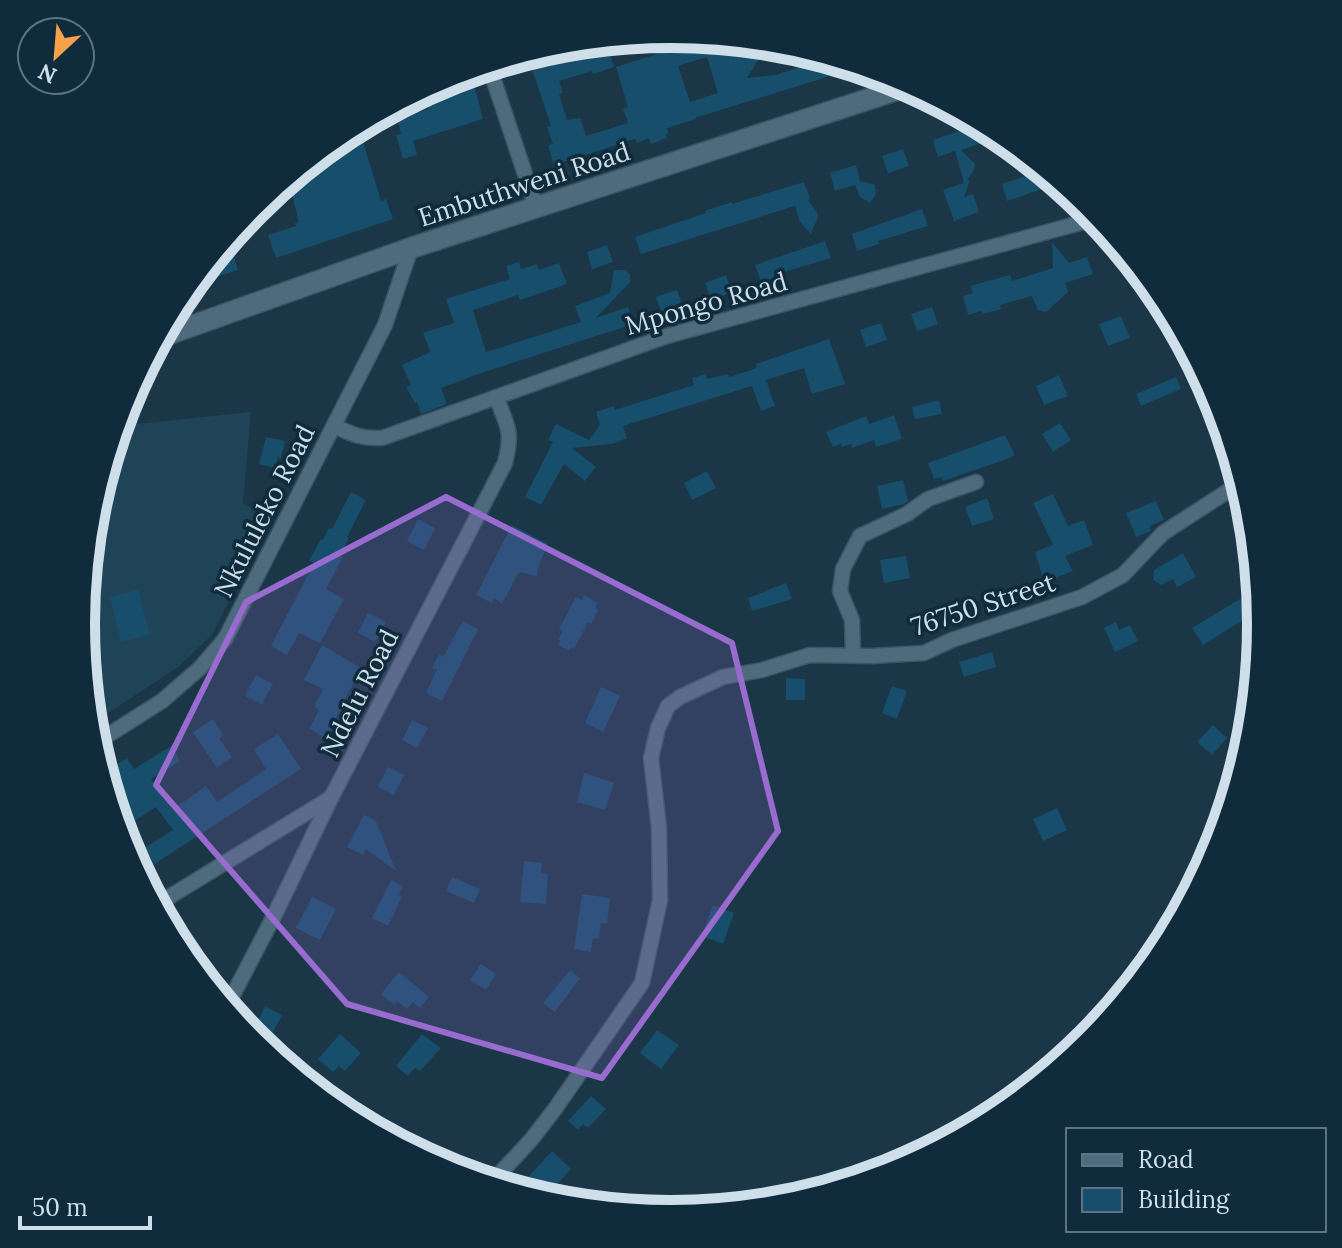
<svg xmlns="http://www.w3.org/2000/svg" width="1342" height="1248" font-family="Lora,serif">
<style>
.built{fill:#1f4357}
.building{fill:#164e6b;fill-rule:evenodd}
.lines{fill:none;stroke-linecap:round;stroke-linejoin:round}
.street-casing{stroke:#3b5362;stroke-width:17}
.secondary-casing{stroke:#3b5362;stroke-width:23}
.street{stroke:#4e6b7e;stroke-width:14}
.secondary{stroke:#4e6b7e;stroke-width:20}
.marked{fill:#986bce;fill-opacity:0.2;stroke:#986bce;stroke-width:6;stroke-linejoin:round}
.labels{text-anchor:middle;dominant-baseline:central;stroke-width:7;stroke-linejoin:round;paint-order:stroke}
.street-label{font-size:26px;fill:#cfdfe9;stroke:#102c3c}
.rim{fill:none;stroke:#cfdfe9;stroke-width:10}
</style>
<rect width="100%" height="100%" fill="#1a3647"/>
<polygon class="built" points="251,412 243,503 270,519 212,635 177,668 91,724 81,624 92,508 118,426"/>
<g class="building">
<path d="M685 35 765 43 763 52 747 78 776 75 817 61 815 54 859 67 695 118 696 119 667 128 669 133 666 134 667 138 651 144 649 138 637 143 635 139 554 165 548 145 553 144 547 127 551 126 529 60 568 47 567 44 600 41 603 49 608 48 614 67 593 74 592 71 559 81 563 93 559 94 567 120 580 118 586 136 628 123 623 109 628 107 616 67 688 44ZM707 57 718 93 690 102 678 66Z"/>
<polygon points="442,85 444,93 474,85 483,119 413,141 417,155 403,159 396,135 401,134 397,118 429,109 424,90"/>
<polygon points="981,124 1002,136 961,150 975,164 974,170 967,181 970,180 964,197 973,194 979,212 956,220 955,223 943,190 964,183 955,151 938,157 933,140"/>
<polygon points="358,125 381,201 386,199 393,219 276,258 268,235 296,226 295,223 299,222 292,195 285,197 281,185 344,133"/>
<polygon points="903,149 909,166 888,173 882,156"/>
<polygon points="856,165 860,181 875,185 876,194 870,203 860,197 855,185 835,191 830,173"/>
<polygon points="1038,166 1067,189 1048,196 1045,188 1007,201 1002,184 1040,171"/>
<polygon points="804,182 810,199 808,200 817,213 818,217 811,234 800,222 795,206 641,254 635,237 706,213 705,211 732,202 732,204"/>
<polygon points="922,209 928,226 878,241 879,244 857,251 852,234"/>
<polygon points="825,241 831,258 781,273 782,275 761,282 755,265"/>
<polygon points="1052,242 1069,263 1087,257 1093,274 1065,283 1068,292 1046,312 1038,310 1032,296 1000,305 1001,309 983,314 981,311 968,315 963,296 973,293 970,286 1010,275 1012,281 1053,268"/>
<polygon points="230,245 238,270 189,286 219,249"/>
<polygon points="607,245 613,262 592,269 587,252"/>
<polygon points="519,262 521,269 537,264 539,270 559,263 567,284 520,300 518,295 473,310 486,352 581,322 575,306 610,293 614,270 625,270 630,275 630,282 596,318 628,307 634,324 484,372 441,388 447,404 421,414 417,402 415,403 406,387 411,385 402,365 430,352 423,333 454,323 446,299 510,279 506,266"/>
<polygon points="726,275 732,292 711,300 705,283"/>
<polygon points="677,290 683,307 662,314 656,297"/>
<polygon points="932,307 938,324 917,331 911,314"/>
<polygon points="1121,316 1130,338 1108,346 1099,324"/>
<polygon points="881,323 887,340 866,347 860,330"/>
<polygon points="829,339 845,384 812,394 804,368 766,380 775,406 761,411 752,386 623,426 627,438 612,444 572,448 596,467 585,481 564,464 541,505 525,497 553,442 548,440 556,424 589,440 600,425 596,412 614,406 615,410 694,385 692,378 706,374 707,379 728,374 729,377 757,368 756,364"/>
<polygon points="1059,375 1068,396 1044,405 1036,386"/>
<polygon points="1176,377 1181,389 1141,406 1136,394"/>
<polygon points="939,400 942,414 915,419 912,407"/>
<polygon points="894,415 902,439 876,447 874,440 852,448 851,444 842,447 841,444 833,447 826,432 866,416 869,424"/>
<polygon points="1060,423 1071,440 1053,452 1042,434"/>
<polygon points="1005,435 1015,455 1007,459 943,481 941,477 934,479 928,463"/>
<polygon points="266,437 285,441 281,458 278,457 275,468 259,464"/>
<polygon points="707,471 716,488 692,500 684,483"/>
<polygon points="903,480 908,501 904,504 882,509 877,486"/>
<polygon points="351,492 366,500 347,537 349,538 340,556 343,557 326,589 344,599 320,643 299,633 287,655 271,646 314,563 309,561 321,539 323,540 329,528 332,529"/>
<polygon points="1053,494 1068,526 1084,520 1093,545 1065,556 1073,571 1056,578 1054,574 1043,578 1035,552 1053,545 1033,503"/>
<polygon points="987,498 994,519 972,526 965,507"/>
<polygon points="1156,501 1164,520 1150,526 1151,531 1136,537 1126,513"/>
<polygon points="418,519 435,528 424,550 407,541"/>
<polygon points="512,525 548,544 538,567 537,576 519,572 502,604 494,598 492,603 476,595"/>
<polygon points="1183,553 1196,577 1177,587 1173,579 1161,585 1153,580 1154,570"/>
<polygon points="906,556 910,578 884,583 880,560"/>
<polygon points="786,583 792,599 752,611 748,598"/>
<polygon points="138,590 150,634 121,642 110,597"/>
<polygon points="584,595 598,603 595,608 598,610 591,624 588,622 574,649 571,647 569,651 558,645 560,640 558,640 563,631 559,629 576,597 582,600"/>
<polygon points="1240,599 1246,618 1203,645 1192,628"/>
<polygon points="368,613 386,622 375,642 358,633"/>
<polygon points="463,621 478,629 442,701 426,693 437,670 432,668 439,654 443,657"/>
<polygon points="1116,622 1119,630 1130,625 1138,641 1115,652 1104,628"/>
<polygon points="322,645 361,668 326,738 309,729 319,710 314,707 323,689 304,680"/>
<polygon points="992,652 996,667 964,677 959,662"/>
<polygon points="256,675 273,684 262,704 245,696"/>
<polygon points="786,678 805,679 805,700 786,700"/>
<polygon points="892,686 907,691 897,719 882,713"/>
<polygon points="601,687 620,696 603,732 585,723"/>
<polygon points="213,719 223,735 219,738 232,757 217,768 193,732"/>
<polygon points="412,720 428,728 417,748 402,740"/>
<polygon points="1213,725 1227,738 1212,755 1197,742"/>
<polygon points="278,734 301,769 139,874 130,857 173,830 156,807 120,830 104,772 127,758 134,769 171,746 180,761 151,779 173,809 206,786 217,802 266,769 254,749"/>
<polygon points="388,767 404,775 394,795 378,787"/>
<polygon points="584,773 614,783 605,810 577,802"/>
<polygon points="1057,808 1067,830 1043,841 1033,819"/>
<polygon points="364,815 376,821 396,871 366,849 363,855 347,847"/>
<polygon points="524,861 542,863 541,873 548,874 546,904 520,902"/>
<polygon points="452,877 480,889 474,903 446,891"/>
<polygon points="391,880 403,886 399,895 402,897 388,926 372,918"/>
<polygon points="582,894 610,898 607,924 601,923 599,939 593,938 591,952 574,949"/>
<polygon points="312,897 336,909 320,940 296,928"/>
<polygon points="713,905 734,913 723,944 702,936"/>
<polygon points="481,964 496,974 486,990 470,980"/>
<polygon points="570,970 580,978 555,1012 543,1003"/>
<polygon points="399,972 429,997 420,1008 413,1002 407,1009 397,1001 394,1005 381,994"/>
<polygon points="265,1006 282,1015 271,1036 255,1028"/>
<polygon points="657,1030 679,1045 661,1069 640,1053"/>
<polygon points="340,1034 361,1053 345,1071 339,1066 333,1072 318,1059"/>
<polygon points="422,1034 441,1048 420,1071 415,1068 408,1076 396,1066"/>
<polygon points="591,1096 606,1109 588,1128 583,1124 578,1130 568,1121"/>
<polygon points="552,1151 571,1169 552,1190 547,1185 538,1197 536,1197 521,1185"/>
</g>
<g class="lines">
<defs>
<g id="street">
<polyline points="489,66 536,207"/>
<polyline points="177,303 182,329"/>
<path d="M334 426C352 434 361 439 382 438L667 336 1098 218"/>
<polyline points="853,655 852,620 840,591 843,569 860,536 907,514 928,499 976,482"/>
<polyline points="94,744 162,701 200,668 225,639 385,325 411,248"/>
<polyline points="156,905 329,799"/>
<path d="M226 1008 273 918 331 798 505 463C513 431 508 427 496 397"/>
<polyline points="491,1183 531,1140 555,1109 642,983 660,900 659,828 651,758 658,728 668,706 680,697 723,677 762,670 810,655 872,656 924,653 952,640 1082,597 1123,575 1163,533 1242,482"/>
</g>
<polyline id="secondary" points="158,338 411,248 909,86"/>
</defs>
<use href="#street" class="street-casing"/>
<use href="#secondary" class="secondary-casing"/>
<use href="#street" class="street"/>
<use href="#secondary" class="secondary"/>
</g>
<path class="marked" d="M446 497 732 643 778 831 602 1078 347 1004 156 785 246 602Z"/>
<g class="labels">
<g class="street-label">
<text transform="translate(524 184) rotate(-18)">Embuthweni Road</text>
<text transform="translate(706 303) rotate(-16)">Mpongo Road</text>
<text transform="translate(264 511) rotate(-63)">Nkululeko Road</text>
<text transform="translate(983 604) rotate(-18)">76750 Street</text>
<text transform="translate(359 693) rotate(-63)">Ndelu Road</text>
</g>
</g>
<path d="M0 0H1342V1248H0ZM95 624a576 576 0 1 1 1152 0a576 576 0 1 1-1152 0Z" fill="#102c3c" fill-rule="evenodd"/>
<path class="rim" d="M95 624a576 576 0 1 1 1152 0a576 576 0 1 1-1152 0Z"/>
<rect x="1066" y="1128" width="260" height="104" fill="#102c3c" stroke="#5c7481" stroke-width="2"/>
<rect x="1082" y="1154" width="40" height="12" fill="#4e6b7e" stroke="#5c7481" stroke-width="2"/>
<text x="1138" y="1168" font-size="24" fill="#cfdfe9">Road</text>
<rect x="1082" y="1188" width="40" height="24" fill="#164e6b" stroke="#5c7481" stroke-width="2"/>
<text x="1138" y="1208" font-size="24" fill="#cfdfe9">Building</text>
<g transform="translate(56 56) rotate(206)"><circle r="38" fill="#102c3c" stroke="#5c7481" stroke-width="2"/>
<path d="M0-6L14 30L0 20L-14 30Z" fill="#f7a14a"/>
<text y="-12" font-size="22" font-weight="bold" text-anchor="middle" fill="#cfdfe9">N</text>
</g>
<path d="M20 1216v12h130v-12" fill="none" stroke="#cfdfe9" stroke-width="4"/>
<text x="32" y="1216" font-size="24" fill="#cfdfe9" stroke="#102c3c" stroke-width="6" paint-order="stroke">50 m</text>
</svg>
